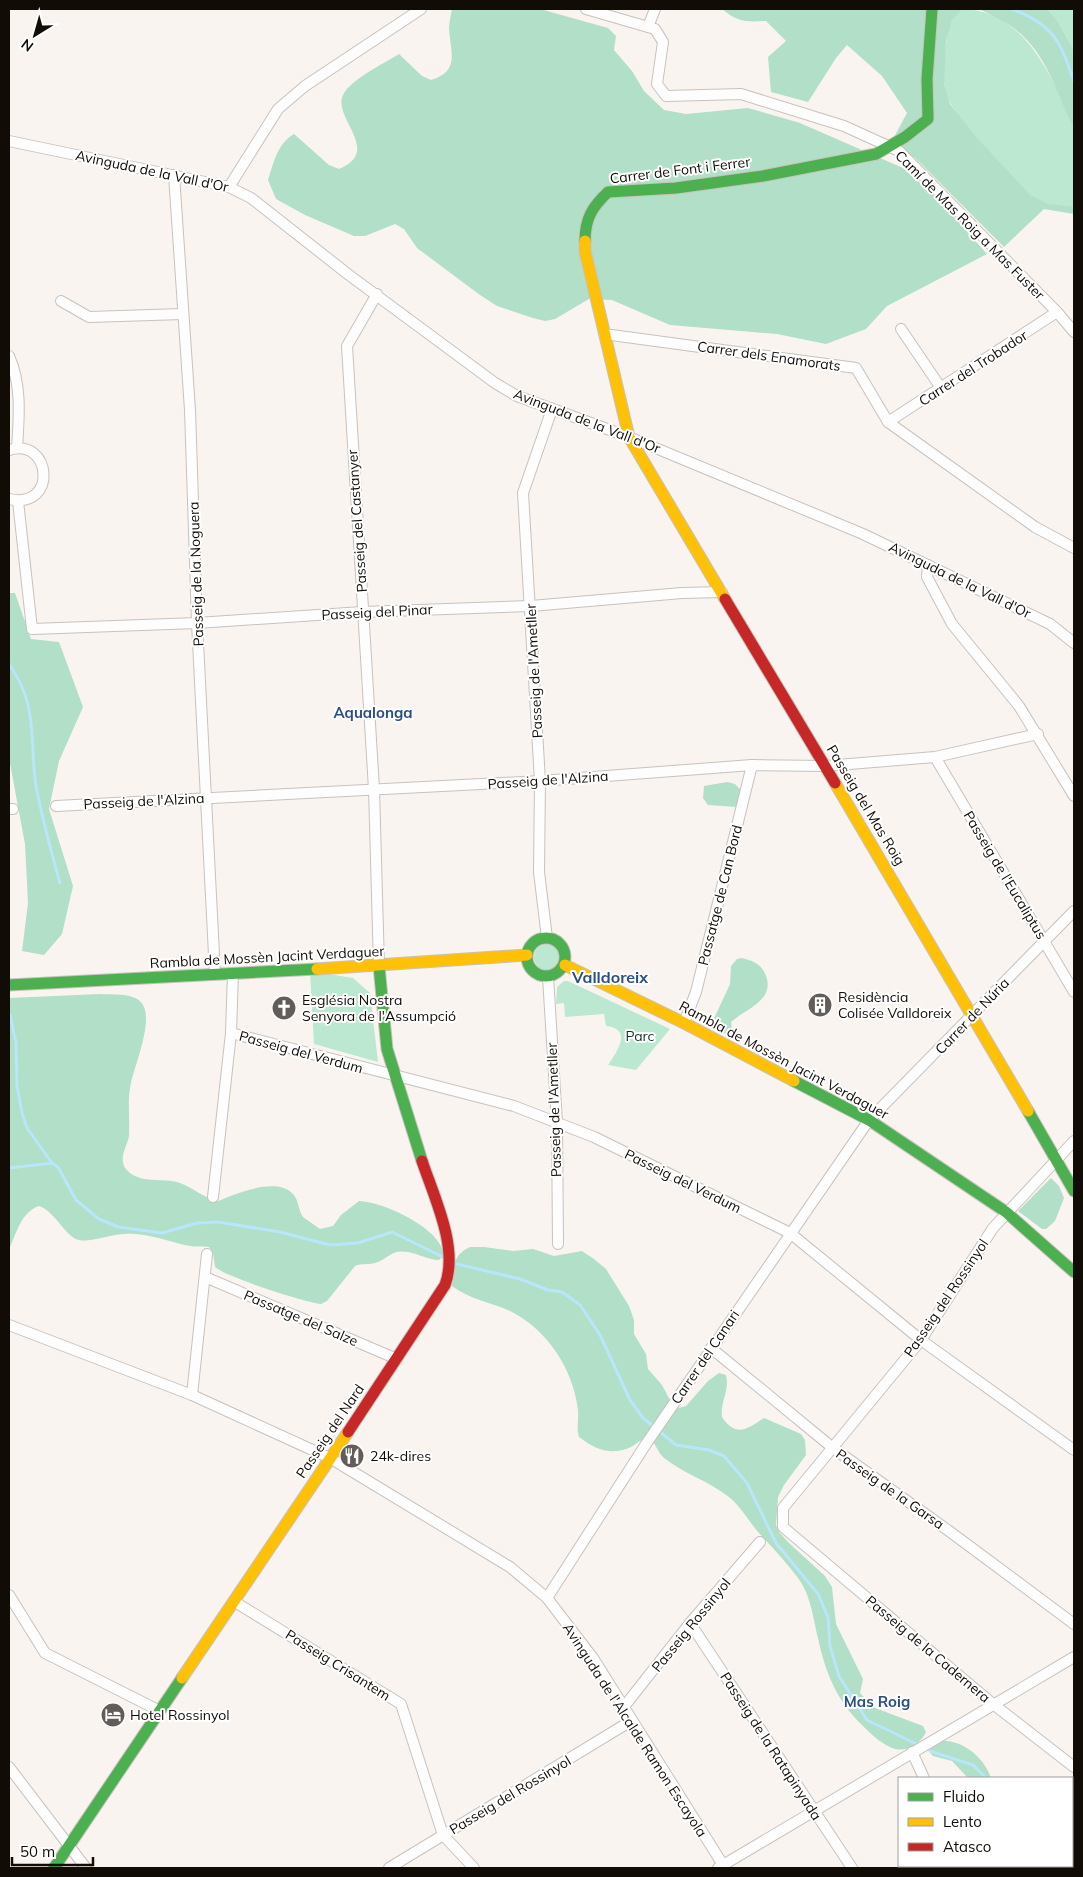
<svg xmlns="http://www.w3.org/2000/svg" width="1083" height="1877" font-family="Mulish,sans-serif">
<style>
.green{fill:#bce7d1}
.forest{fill:#b1dfc8}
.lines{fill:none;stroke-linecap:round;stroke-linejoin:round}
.stream{stroke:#b8e6fa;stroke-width:3}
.street-casing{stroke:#c8c2bd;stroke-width:12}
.fast-casing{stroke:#c8c2bd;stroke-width:13}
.slow-casing{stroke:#c8c2bd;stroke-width:13}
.jam-casing{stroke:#c8c2bd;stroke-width:13}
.street{stroke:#fefdfd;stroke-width:10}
.fast{stroke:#4caf50;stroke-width:11}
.slow{stroke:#ffc107;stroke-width:11}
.jam{stroke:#c62828;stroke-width:11}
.labels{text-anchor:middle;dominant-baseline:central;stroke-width:4;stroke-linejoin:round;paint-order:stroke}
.street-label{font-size:14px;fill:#120c07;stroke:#fff}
.poi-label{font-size:14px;fill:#120c07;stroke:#fff;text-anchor:start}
.park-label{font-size:14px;fill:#0a3324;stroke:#fff}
.neighbourhood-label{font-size:15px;font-weight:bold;fill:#2a4f85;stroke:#fff}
.quarter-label{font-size:16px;font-weight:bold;fill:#2a4f85;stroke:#fff}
</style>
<rect width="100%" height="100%" fill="#faf4f0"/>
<g class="green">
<path d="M962 9C1014 9 1044 59 1062 101 1066 110 1073 121 1074 130 1078 154 1074 182 1074 207 1063 207 1047 206 1037 200 1018 189 954 116 947 96 941 80 944 62 946 46 947 32 950 17 962 9Z"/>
<polygon points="1047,9 1074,9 1074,51 1057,20"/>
<circle cx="547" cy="957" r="13"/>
<polygon points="310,971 353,978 370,993 378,1062 314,1044"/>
<path d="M564 981H568L670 1029 636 1070 608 1065C616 1053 634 1029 606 1026L604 1014 565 1017 564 1003 556 1004 557 987Z"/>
</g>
<g class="forest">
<path d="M452 9H540L608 28 616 36 614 50 632 71 644 91 664 110 686 114 748 108 800 123 903 168 937 198 987 254 887 306 866 329 826 344 777 334 670 325 612 300 589 299 555 319 545 321 533 318 497 306 480 295 417 248 404 229 395 224 365 236H354L305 215 276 199 268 180C274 162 277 144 294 134L329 165 339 169C383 151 332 118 343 95 351 79 383 64 399 54L422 76 431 80C461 71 450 51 449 28 449 22 451 15 452 9Z"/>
<path d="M722 9H962L952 20 946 41 944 84 950 104 977 138 1030 195 1048 204 1074 207V214L1044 209 1004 247 915 158 892 141 907 113 882 76 847 45 836 58 808 102 771 92 768 57 786 41 766 21C745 22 738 22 722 9Z"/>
<path d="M979 9H1047L1057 20 1074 51V128C1056 94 1048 55 1016 30 1005 21 991 15 979 9Z"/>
<polygon points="9,593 15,593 31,639 59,642 83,707 59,761 49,809 73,886 62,934 44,955 22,951 28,903 25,844 9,758"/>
<polygon points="727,782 735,784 742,791 737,807 708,805 703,798 704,786"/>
<path d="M741 958C752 960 762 964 766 976 775 1000 746 1009 731 1022L732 1029 743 1038 740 1040 716 1030 712 1023 730 984 731 966 737 959Z"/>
<path d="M100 994C113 995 136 992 143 1005 153 1022 135 1065 131 1083 127 1100 130 1119 129 1136 127 1147 118 1158 126 1169 139 1185 163 1177 180 1183 193 1188 204 1198 218 1201 235 1194 275 1177 292 1193 299 1199 298 1210 303 1217L320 1229 333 1226 341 1215 359 1201C384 1202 441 1228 444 1255L439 1260C429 1260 419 1254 408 1252 390 1249 389 1259 375 1263 368 1265 362 1263 355 1266L327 1301 321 1304C304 1302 226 1277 215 1267L213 1253 209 1247C202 1246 196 1247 190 1246 168 1242 147 1232 125 1234 112 1234 89 1243 79 1240 65 1237 56 1212 39 1206 21 1212 16 1234 9 1250V998Z"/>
<polygon points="1051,1178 1059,1186 1064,1198 1055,1221 1046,1229 1042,1229 1018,1211"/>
<path d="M470 1247H484L513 1251 533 1249 554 1256 582 1251 594 1259 606 1269 629 1306 634 1320V1334L646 1354 648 1369 662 1385 672 1404 678 1408 686 1406 708 1381 719 1373 726 1375C730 1391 720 1401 722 1417 736 1438 747 1429 764 1418L801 1434 805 1440 806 1455 784 1485 778 1497 776 1525 779 1532 788 1542 825 1576 832 1587 836 1624 863 1679 860 1693 875 1708 923 1726 926 1732C921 1743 908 1752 895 1749 882 1745 871 1734 862 1725 837 1701 825 1672 818 1638 813 1618 811 1595 798 1578 786 1562 772 1547 758 1532 748 1520 741 1507 729 1497 709 1481 684 1474 664 1458 657 1452 656 1443 649 1437 641 1439 638 1443 631 1447 611 1456 596 1450 579 1437 576 1428 579 1419 578 1410 573 1369 548 1331 512 1312 492 1302 470 1300 452 1286 453 1269 452 1255 470 1247Z"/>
<path d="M939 1741C962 1739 984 1757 991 1778H968L952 1761 933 1756 928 1750Z"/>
</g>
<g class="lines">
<g class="stream">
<path d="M1012 9C1053 24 1061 42 1074 82"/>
<path d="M9 664C39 706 29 740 36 786 42 818 51 851 60 883"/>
<polyline points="10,1015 16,1043 17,1086 22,1113 27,1128 52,1163"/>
<polyline points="9,1168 52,1163 58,1167 76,1200 99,1219 118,1227 162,1233 197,1223 218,1222 280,1232 330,1245 358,1243 392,1232 445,1258"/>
<polyline points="457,1264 520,1279 548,1290 562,1292 580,1305 600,1335 630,1400 643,1418 676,1445 709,1450 724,1456 747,1483 776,1543 818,1594 828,1617 830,1646 839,1676 867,1720 933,1752 973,1765 986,1778"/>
<polyline points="981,1868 981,1866"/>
</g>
<defs>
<g id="street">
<polyline points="586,9 655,29 663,42 657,84 666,96 741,94 844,126 899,151 1057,312 1074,332"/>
<polyline points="648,27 655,9"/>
<polyline points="9,141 229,187 251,198 349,275 495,383 517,396 629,437 863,534 1050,624 1074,643"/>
<polyline points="174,175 190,410 197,623 215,974"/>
<polyline points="229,187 278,109 305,86 421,9"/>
<polyline points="377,294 347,346 374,789 379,966"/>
<polyline points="61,301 89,317 183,314"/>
<polyline points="901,329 941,388"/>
<polyline points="604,334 856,368 888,422 1035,527 1074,548"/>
<path d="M9 356C22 385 19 417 17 448"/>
<polyline points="888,422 1057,312"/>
<path d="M9 450C51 436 59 510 9 499"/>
<polyline points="18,501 32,629 197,623 362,612 531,606 682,593 722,592"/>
<polyline points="928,565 927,577 952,624 1019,706 1074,796"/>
<polyline points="935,757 1074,992"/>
<polyline points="56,806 540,781 752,765 825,766 935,757 1038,734"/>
<polyline points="9,809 13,809"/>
<polyline points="547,938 539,872 540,781 523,493 552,409"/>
<polyline points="548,977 557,1122 558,1244"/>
<polyline points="684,1023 696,992 752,765"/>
<polyline points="231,1033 514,1106 594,1137 790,1233 921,1340 1074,1450"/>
<polyline points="1074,1141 993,1228 921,1340 783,1508 783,1527 993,1704 1074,1767"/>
<polyline points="213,1197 231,1033 233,973"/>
<polyline points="205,1277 397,1359"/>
<polyline points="9,1325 192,1395 330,1458 510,1567 547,1598 593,1658 725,1868"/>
<polyline points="711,1348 833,1448 949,1531 1074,1624"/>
<polyline points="192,1395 207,1254"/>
<polyline points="9,1595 45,1653 160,1711"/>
<polyline points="547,1598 646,1444 869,1120 1074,911"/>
<polyline points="235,1602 401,1704 443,1835 474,1868"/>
<polyline points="690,1623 852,1868"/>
<polyline points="623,1708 690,1623 760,1542"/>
<polyline points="912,1752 924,1778"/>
<polyline points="9,1767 86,1868"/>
<polyline points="1072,1810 1074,1808"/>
<polyline points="389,1868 631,1721"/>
<polyline points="718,1868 1074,1657"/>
<polyline points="971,1868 975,1866"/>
</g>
<g id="fast">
<path d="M585 241C585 219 592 207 608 192L676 188 763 176 876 154 905 137 928 119 927 79 932 9"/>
<circle cx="546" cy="957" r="19"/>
<polyline points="379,966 387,1049 422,1161"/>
<polyline points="9,985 317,969"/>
<polyline points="794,1081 869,1120 1006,1212 1074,1272"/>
<polyline points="1028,1111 1074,1191"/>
<polyline points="54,1868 182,1678"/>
</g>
<g id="slow">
<polyline points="585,241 585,251 629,437 725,599"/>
<polyline points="835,783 1028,1111"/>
<polyline points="565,965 684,1023 794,1081"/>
<polyline points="317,969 527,955"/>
<polyline points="182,1678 348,1432"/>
</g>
<g id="jam">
<polyline points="725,599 835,783"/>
<path d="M348 1432 445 1285C459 1248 434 1197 422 1161"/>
</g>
</defs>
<use href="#street" class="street-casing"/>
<use href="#fast" class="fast-casing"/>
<use href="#slow" class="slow-casing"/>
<use href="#jam" class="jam-casing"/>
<use href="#street" class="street"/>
<use href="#fast" class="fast"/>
<use href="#slow" class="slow"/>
<use href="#jam" class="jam"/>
</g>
<defs>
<symbol id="building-disc" viewBox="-11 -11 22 22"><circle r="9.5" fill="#635d59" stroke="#fff"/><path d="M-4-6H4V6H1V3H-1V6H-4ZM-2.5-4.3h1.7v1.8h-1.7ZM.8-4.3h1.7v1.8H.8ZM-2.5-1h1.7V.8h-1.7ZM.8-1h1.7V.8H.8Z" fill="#fff"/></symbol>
<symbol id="church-disc" viewBox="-11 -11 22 22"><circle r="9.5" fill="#635d59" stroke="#fff"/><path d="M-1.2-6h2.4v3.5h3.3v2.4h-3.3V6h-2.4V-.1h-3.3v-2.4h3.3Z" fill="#fff"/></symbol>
<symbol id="restaurant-disc" viewBox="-11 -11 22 22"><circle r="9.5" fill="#635d59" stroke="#fff"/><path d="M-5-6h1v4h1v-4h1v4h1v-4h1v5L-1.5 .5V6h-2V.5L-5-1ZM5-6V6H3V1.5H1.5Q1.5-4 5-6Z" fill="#fff"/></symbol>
<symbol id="hotel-disc" viewBox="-11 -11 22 22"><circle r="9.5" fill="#635d59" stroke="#fff"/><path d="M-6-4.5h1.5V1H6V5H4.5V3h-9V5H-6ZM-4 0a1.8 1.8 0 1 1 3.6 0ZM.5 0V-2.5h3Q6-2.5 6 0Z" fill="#fff"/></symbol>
</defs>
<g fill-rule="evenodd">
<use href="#building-disc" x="806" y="991" width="28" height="28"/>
<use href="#church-disc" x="270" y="994" width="28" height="28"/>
<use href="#restaurant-disc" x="338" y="1442" width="28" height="28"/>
<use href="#hotel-disc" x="99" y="1701" width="28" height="28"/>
</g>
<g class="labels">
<g class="street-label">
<text transform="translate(680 170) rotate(-7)">Carrer de Font i Ferrer</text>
<text transform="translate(152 171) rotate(12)">Avinguda de la Vall d'Or</text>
<text transform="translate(970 225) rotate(45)">Camí de Mas Roig a Mas Fuster</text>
<text transform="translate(769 356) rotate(8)">Carrer dels Enamorats</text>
<text transform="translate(973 368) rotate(-33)">Carrer del Trobador</text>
<text transform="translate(587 421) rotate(21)">Avinguda de la Vall d'Or</text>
<text transform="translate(357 521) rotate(-94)">Passeig del Castanyer</text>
<text transform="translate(196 574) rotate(-92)">Passeig de la Noguera</text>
<text transform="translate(960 580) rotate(26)">Avinguda de la Vall d'Or</text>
<text transform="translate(377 612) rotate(-3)">Passeig del Pinar</text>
<text transform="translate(534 671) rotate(-93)">Passeig de l'Ametller</text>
<text transform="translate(548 780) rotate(-4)">Passeig de l'Alzina</text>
<text transform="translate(144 801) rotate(-3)">Passeig de l'Alzina</text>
<text transform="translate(866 805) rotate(59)">Passeig del Mas Roig</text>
<text transform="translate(1005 875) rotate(59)">Passeig de l'Eucaliptus</text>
<text transform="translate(720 895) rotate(-76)">Passatge de Can Bord</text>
<text transform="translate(267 957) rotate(-3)">Rambla de Mossèn Jacint Verdaguer</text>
<text transform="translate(972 1016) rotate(-46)">Carrer de Núria</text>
<text transform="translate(301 1052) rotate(15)">Passeig del Verdum</text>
<text transform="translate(784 1060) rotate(28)">Rambla de Mossèn Jacint Verdaguer</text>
<text transform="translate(554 1110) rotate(-92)">Passeig de l'Ametller</text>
<text transform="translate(683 1181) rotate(26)">Passeig del Verdum</text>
<text transform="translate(946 1298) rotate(-56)">Passeig del Rossinyol</text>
<text transform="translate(301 1318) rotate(23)">Passatge del Salze</text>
<text transform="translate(705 1357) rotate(-56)">Carrer del Canari</text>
<text transform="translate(330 1431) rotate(-56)">Passeig del Nard</text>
<text transform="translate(890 1489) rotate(35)">Passeig de la Garsa</text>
<text transform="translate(691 1625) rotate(-51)">Passeig Rossinyol</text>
<text transform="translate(928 1649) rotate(40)">Passeig de la Cadernera</text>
<text transform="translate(338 1665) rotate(32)">Passeig Crisantem</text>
<text transform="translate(635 1730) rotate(57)">Avinguda de l'Alcalde Ramon Escayola</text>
<text transform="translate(771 1746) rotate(57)">Passeig de la Ratapinyada</text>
<text transform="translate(510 1795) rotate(-31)">Passeig del Rossinyol</text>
</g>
<g class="poi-label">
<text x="838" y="997">Residència<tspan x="838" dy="16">Colisée Valldoreix</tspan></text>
<text x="302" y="1000">Església Nostra<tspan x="302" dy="16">Senyora de l'Assumpció</tspan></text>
<text x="370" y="1456">24k-dires</text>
<text x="130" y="1715">Hotel Rossinyol</text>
</g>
<g class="park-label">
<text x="640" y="1036">Parc</text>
</g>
<g class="neighbourhood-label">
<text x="373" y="712">Aqualonga</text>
<text x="877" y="1701">Mas Roig</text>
</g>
<g class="quarter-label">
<text x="610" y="977">Valldoreix</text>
</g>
</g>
<rect width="1083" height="1877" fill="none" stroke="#120c07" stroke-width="20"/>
<rect x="898" y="1777" width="175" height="90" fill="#ffffff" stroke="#a09e9c"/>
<rect x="908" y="1793" width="25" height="8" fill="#4caf50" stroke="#a09e9c"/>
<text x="943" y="1802" font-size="15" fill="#120c07">Fluido</text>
<rect x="908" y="1818" width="25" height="8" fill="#ffc107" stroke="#a09e9c"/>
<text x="943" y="1827" font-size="15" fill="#120c07">Lento</text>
<rect x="908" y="1843" width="25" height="8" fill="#c62828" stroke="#a09e9c"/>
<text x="943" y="1852" font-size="15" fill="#120c07">Atasco</text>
<g transform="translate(35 35) rotate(217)" stroke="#ffffff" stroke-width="4" paint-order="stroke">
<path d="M0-4L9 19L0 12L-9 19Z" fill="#120c07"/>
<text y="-8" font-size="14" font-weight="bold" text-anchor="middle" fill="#120c07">N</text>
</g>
<path d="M12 1857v8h81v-8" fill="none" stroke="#120c07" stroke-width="2.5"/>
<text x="20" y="1857" font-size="15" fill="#120c07" stroke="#ffffff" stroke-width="4" paint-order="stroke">50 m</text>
</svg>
